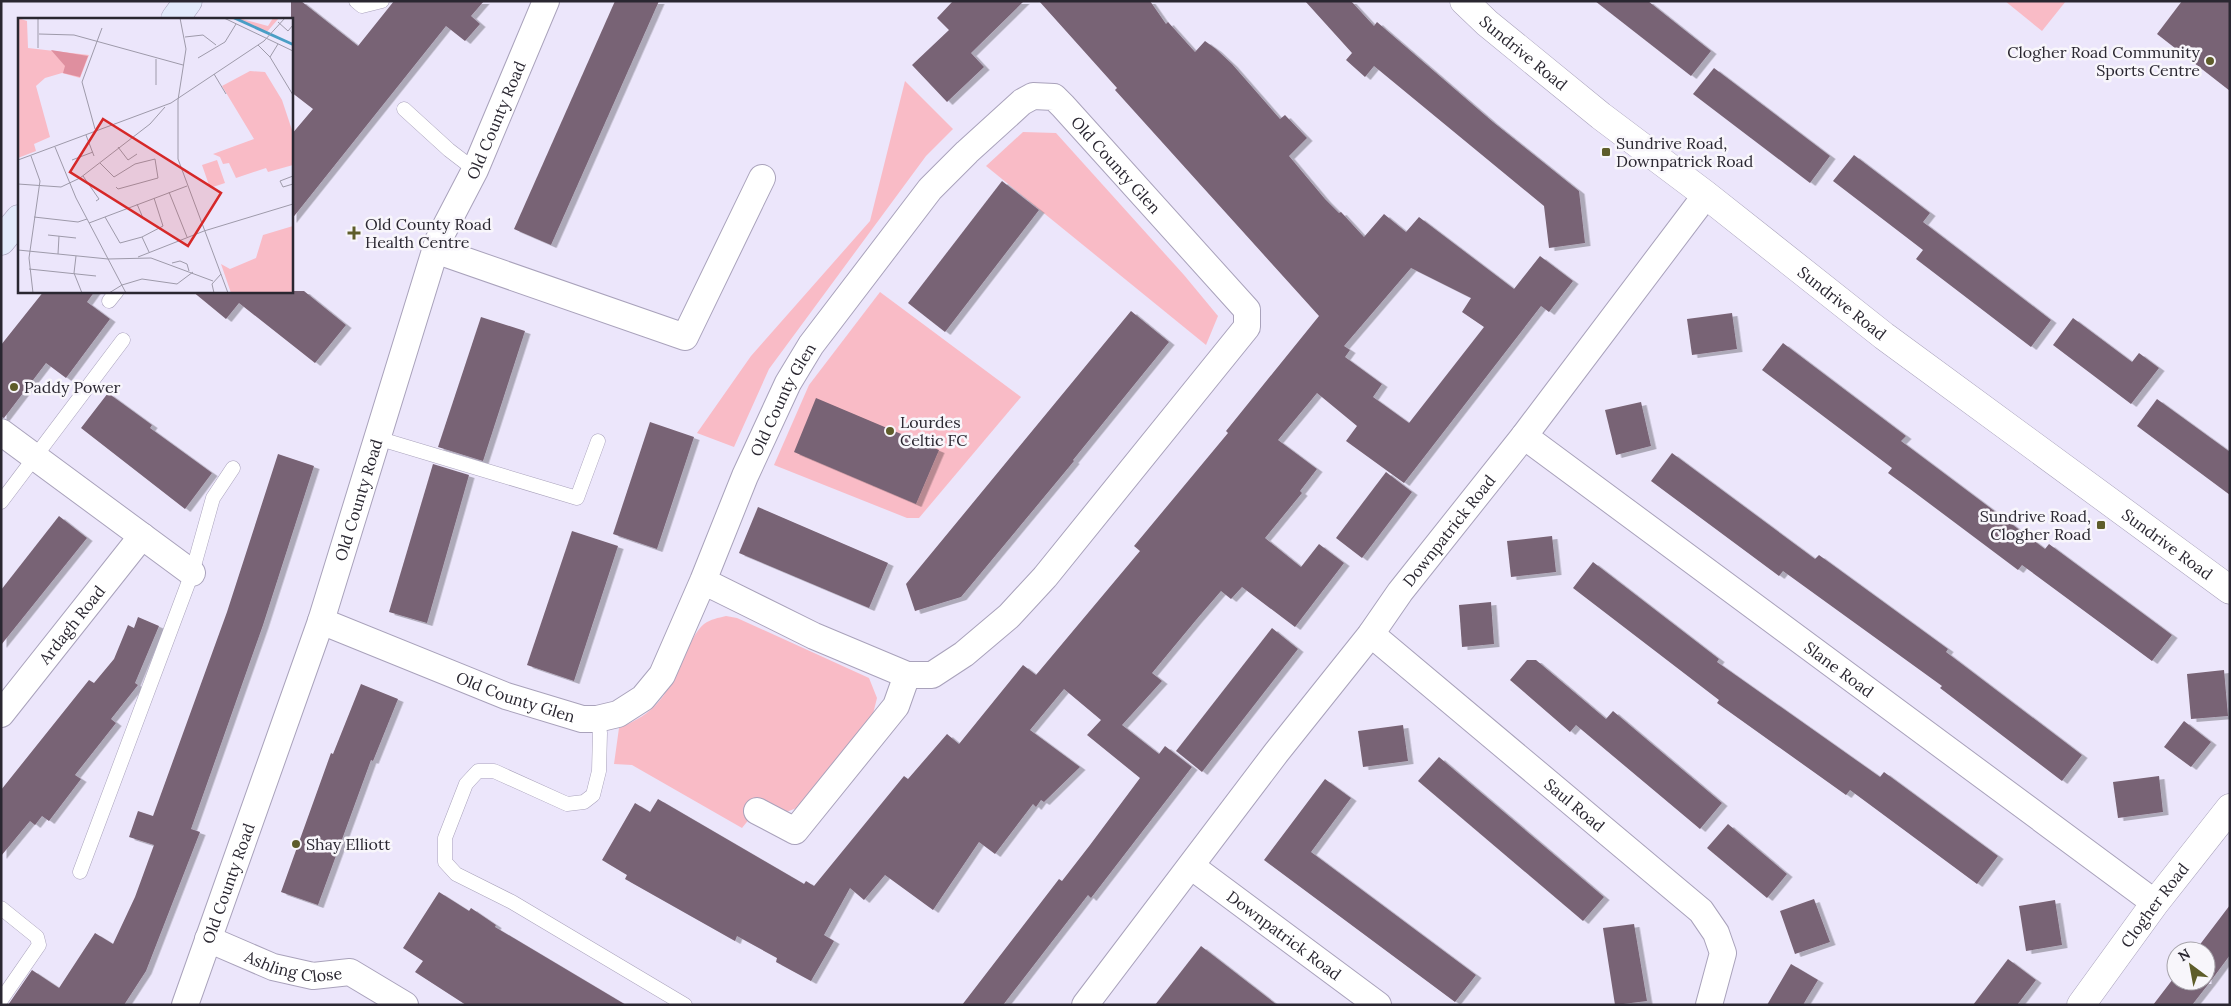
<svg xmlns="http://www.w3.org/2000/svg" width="2231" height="1006" font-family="Lora,serif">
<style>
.green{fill:#f9bbc6}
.building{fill:#786374;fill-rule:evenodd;filter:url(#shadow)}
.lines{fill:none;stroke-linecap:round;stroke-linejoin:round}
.service-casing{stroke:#a9a2bb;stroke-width:15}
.minor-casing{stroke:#a9a2bb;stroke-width:28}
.tertiary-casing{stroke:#a9a2bb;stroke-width:29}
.secondary-casing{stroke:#a9a2bb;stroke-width:29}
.service{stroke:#fff;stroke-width:14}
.minor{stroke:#fff;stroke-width:26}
.tertiary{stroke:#fff;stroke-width:28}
.secondary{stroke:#e2eafb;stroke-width:28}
.poi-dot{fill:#5e5d2a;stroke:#f8f6fb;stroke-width:2}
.labels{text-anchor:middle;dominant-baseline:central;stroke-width:5;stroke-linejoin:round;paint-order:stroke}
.street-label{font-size:16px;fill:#2a2731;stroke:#f8f6fb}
.poi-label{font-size:16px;fill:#2a2731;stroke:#f8f6fb;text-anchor:start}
.inset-road{fill:none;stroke:#9e9aaa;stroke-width:1}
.view{fill:#d62828;fill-opacity:0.15;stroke:#d62828;stroke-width:2.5}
.inset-edge{fill:none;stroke:#2a2731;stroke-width:2.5}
</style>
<defs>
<filter id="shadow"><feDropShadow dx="5.5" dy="3" stdDeviation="0" flood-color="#0004"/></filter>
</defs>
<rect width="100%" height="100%" fill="#ece6fb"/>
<g class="green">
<polygon points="2005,1 2066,1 2042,31"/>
<polygon points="905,81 953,129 926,156 769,369 734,447 697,433 751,356 870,221"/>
<polygon points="1023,132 1056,133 1184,275 1218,316 1206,345 986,166"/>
<polygon points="880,292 1021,397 919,518 907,518 774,465 809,385"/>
<path d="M726 616 737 618 869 678 877 698 873 714 799 807 784 813 763 802 742 828 632 765 614 764 619 728C635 721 649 714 660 700 677 681 688 637 704 624 711 619 718 618 726 616Z"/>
</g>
<g class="building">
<polygon points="291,1 301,1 358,46 394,1 484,1 471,16 480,24 465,41 446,26 291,220 291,135 313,109 291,92"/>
<polygon points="615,1 659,1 551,245 514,229"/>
<polygon points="953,1 1024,1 971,53 984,67 947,102 912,65 949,30 937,18"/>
<path d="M1039 1H1150L1166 24 1168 22 1195 52 1205 41 1216 49 1232 64 1280 119 1285 115 1307 138 1289 156 1325 199 1339 213 1341 212 1364 237 1384 214 1406 232 1419 217 1514 289 1540 256 1573 281 1549 312 1541 306 1404 483 1346 441 1357 426 1317 393 1278 440 1317 469 1300 491 1302 493 1265 538 1301 567 1319 544 1344 563 1295 627 1242 587 1231 599 1221 591 1196 620 1152 673 1162 681 1122 725 1159 754 1165 746 1192 767 1091 898 1088 895 1003 1005H962L1059 879 1062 881 1090 845 1140 778 1087 735 1101 720 1064 689 1030 730 1080 767 1044 802 1041 800 1036 807 1033 804 995 854 979 842 933 910 885 875 864 900 850 888 824 935 834 941 811 981 776 962 777 958 737 936 735 941 625 879 627 875 602 860 635 803 650 812 658 799 804 884 806 881 814 886 904 776 908 779 947 734 959 744 1023 665 1036 675 1140 551 1134 546 1228 433 1226 431 1319 316 1115 90 1117 88ZM1411 268 1471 298 1462 312 1484 327 1409 423 1373 397 1382 384 1345 357 1350 350 1344 346Z"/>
<polygon points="1305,1 1351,1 1374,26 1377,22 1493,122 1579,191 1585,243 1549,248 1544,206 1374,66 1365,77 1346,60 1352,53"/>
<polygon points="1595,1 1648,1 1711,51 1691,76"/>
<polygon points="2182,1 2230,1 2230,91 2157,34"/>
<polygon points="1714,68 1830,156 1810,183 1693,94"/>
<polygon points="1854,155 1930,213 1923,222 2051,320 2031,347 1916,259 1923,250 1833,181"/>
<polygon points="1002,181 1039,210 945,332 908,303"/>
<polygon points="44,291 95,291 87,302 110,319 66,378 46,363 4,418 1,417 1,345"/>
<polygon points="192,291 304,291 346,325 315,363 239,303 226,319"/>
<polygon points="1131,311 1169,342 1073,460 1074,461 961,597 915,611 906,584"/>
<polygon points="1732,313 1737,349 1692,355 1687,319"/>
<polygon points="481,317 525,331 483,461 438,447"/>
<polygon points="2073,318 2132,362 2139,353 2159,368 2131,404 2053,345"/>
<polygon points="1783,343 1906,436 1901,441 2045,549 2049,544 2172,635 2152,661 2022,565 2018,570 1910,489 1888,473 1892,468 1762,370"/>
<polygon points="108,393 152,425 150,428 212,473 185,509 81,428"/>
<polygon points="816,398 939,450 916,504 794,452"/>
<polygon points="2157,399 2230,452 2230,495 2137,426"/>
<polygon points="1641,402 1651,446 1616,455 1605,410"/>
<polygon points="650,422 694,437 657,549 613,534"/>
<polygon points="1672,453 1815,559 1819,555 1948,649 1946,652 2082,755 2062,781 1940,688 1942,686 1783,571 1779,576 1651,481"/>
<polygon points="278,454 314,466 263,625 191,829 200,832 146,971 124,1005 8,1005 32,970 59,988 95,933 113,944 135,897 154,845 129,837 138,811 153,816 227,612"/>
<polygon points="433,464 469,475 427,623 389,612"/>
<polygon points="1386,472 1412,492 1362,558 1336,538"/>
<polygon points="758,507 888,563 869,608 739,553"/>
<polygon points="59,516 87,538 1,645 1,590"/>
<polygon points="572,531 618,546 574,681 527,665"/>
<polygon points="1552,536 1556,572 1511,577 1507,541"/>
<polygon points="1593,562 1719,659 1717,662 1880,777 1884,772 1998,856 1977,884 1850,790 1846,795 1717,703 1719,700 1573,588"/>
<polygon points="1491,602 1494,644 1462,647 1459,605"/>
<polygon points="138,617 159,626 135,683 138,685 111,719 116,723 75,775 81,779 49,821 42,816 35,825 30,821 1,856 1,790 89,680 94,683 114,659 128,625 134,628"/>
<polygon points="1272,628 1298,649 1202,772 1176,751"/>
<polygon points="1527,660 1536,660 1606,719 1613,711 1722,803 1700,829 1576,725 1570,732 1510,680"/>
<polygon points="2224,670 2228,716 2191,719 2187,674"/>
<polygon points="361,684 398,699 373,761 371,760 318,905 281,892 331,753 333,754"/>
<polygon points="2184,721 2211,742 2191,767 2164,747"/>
<polygon points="1403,725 1408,761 1363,767 1358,731"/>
<polygon points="1439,757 1604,897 1583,921 1418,781"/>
<polygon points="2159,776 2163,812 2118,818 2113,782"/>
<polygon points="1325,779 1351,798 1311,852 1476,975 1455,1002 1264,860"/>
<polygon points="1728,824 1787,874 1767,898 1707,848"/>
<polygon points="439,892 469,911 471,908 496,925 495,927 626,1005 466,1005 415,972 423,961 403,948"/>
<polygon points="1814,899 1830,942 1795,954 1780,911"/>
<polygon points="2055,900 2062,945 2026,951 2019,906"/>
<polygon points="2230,905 2230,955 2210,982 2192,1005 2153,1005 2176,975 2176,981 2206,981 2206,951 2195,951"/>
<polygon points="1634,924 1647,1001 1615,1005 1603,928"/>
<polygon points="1201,946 1277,1005 1155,1005"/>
<polygon points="2008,959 2036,980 2017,1005 1973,1005"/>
<polygon points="1791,964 1818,980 1807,998 1803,1005 1767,1005"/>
</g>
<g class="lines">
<defs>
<g id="service">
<polyline points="356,1 362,6 382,1"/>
<polyline points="404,109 449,150 475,170"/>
<polyline points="109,301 117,291"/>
<polyline points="377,438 577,498 598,441"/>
<polyline points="1,502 123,340"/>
<polyline points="597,719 600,733 599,771 593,795 584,802 567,804 494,771 478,771 466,784 445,838 445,862 456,874 512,902 685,1005"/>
<polyline points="80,872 192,573 213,498 233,468"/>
<polyline points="1,908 37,937 39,945 1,1000"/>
</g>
<g id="minor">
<polyline points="435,250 685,337 762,178"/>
<polyline points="1,432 192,573"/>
<path id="s1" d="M1524 436 2155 903"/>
<path id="s2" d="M321 621 506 696 582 719H597L618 714 643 698 662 675 703 581 745 476 788 383 811 345 930 189 967 152 1022 102 1033 96 1054 97 1063 106 1247 310V327L1045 577 1009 616 964 654 932 675H907L814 636 703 581"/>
<path id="s3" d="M1371 634 1701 911 1716 933 1723 953 1709 1005"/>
<path id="s4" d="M1 714 142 536"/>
<polyline points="757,811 795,831 896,706 907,675"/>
<path id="s5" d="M1191 866 1378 1005"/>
<path id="s6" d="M208 939 273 967 313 976 350 972 405 1005"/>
<path id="s7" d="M185 1005 321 621 438 241 475 170 546 1"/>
<path id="s8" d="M1085 1005 1276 753 1371 634 1400 592 1524 436 1706 195"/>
</g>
<g id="tertiary">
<path id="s9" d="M1464 1 1487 23 1601 116 1706 195 1884 336 2230 590"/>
<path id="s10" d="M2081 1005 2155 903 2230 808"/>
</g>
<g id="secondary">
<polyline points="175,19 188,1"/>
<polyline points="1,241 19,219"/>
</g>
</defs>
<use href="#service" class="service-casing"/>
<use href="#minor" class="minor-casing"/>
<use href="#tertiary" class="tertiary-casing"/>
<use href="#secondary" class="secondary-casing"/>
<use href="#service" class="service"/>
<use href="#minor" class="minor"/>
<use href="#tertiary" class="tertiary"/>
<use href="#secondary" class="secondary"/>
</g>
<g class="poi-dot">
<circle cx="2210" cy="61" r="5"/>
<rect x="1601" y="147" width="10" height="10" rx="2.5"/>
<path d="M351.5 225.5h5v5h5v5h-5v5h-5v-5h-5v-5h5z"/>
<circle cx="14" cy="387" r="5"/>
<circle cx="890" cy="431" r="5"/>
<rect x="2096" y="520" width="10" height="10" rx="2.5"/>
<circle cx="296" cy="844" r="5"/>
</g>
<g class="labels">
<g class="street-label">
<text stroke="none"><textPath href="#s9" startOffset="79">Sundrive Road</textPath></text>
<text stroke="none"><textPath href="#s7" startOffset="939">Old County Road</textPath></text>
<text stroke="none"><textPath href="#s2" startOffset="1186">Old County Glen</textPath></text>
<text stroke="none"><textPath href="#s9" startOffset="484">Sundrive Road</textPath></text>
<text stroke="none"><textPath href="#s2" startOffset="676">Old County Glen</textPath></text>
<text stroke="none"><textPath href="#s7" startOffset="534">Old County Road</textPath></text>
<text stroke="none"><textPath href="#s8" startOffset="598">Downpatrick Road</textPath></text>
<text stroke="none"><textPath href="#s9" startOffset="889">Sundrive Road</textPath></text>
<text stroke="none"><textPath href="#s4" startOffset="114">Ardagh Road</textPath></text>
<text stroke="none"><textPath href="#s1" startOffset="392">Slane Road</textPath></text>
<text stroke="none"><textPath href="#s2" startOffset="209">Old County Glen</textPath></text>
<text stroke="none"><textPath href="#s3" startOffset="266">Saul Road</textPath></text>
<text stroke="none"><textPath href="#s7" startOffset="129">Old County Road</textPath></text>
<text stroke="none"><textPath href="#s10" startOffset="124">Clogher Road</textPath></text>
<text stroke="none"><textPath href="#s5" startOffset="116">Downpatrick Road</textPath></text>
<text stroke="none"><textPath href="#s6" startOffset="91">Ashling Close</textPath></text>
</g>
<g class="poi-label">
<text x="2200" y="52" text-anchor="end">Clogher Road Community<tspan x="2200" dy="18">Sports Centre</tspan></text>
<text x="1616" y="143">Sundrive Road,<tspan x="1616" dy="18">Downpatrick Road</tspan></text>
<text x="365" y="224">Old County Road<tspan x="365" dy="18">Health Centre</tspan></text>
<text x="24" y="387">Paddy Power</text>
<text x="900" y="422">Lourdes<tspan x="900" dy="18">Celtic FC</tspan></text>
<text x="2091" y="516" text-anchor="end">Sundrive Road,<tspan x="2091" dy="18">Clogher Road</tspan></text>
<text x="306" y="844">Shay Elliott</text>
</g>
</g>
<g transform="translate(18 18)">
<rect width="275" height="275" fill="#ece6fb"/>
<path d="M0 0 9 3 10 30 71 37 62 60 44 55 27 60 18 68 32 119 16 126 18 133 0 140ZM220 0 250 8 255 0H261L248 15ZM232 53 247 54 264 82 275 115V147L250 154 248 150 218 160 211 145 205 146 202 139 195 136 236 121 204 68ZM199 142 207 165 192 170 184 147ZM275 208V275H213L203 246 212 251 238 240 245 217Z" fill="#f9bbc6"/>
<path d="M33 32 70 38 62 59 45 55 47 48Z" fill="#df8f9f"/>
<path d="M213 0H220L275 25V28Z" fill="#4a9ec5"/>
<path class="inset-road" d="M20 0V30M162 0 168 31 160 82V141L210 275M206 0 275 33M260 4 270 13 275 7M21 16 56 17 165 47M167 19 185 17 198 27M240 27 252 39 275 77M252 39 260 26M180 40 207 24 218 6M196 56 208 76M138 67V41M77 111 64 64 84 10M68 117 76 138M37 129 58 180 108 275M100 129 110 142 119 136M13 138 22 163 11 240 15 275M0 142 153 85 246 23 267 0M54 142 75 134M82 145 96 159 117 146 137 141 140 160 100 171 98 169M65 158 81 181 78 183M275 158 262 163 265 169 275 166M0 166 43 169 62 160 132 106 147 89M151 174 169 219M119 186 125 200M16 199 60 204 69 201M87 199 102 225 124 219 145 208 136 180M71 205 169 168M30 217 58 220M124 219 131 234M0 232 90 241 133 240 195 263M40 236 41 218M58 238 56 255 64 275M120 239 186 213 275 186M154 245 162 243 169 246 171 253M11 251 78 258M91 275 104 267 124 261 159 266 175 254M196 275 194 266 203 256"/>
<path class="view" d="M85 101 203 175 170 228 52 154Z"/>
<rect width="275" height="275" class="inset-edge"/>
</g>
<rect width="2231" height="1006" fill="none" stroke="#2a2731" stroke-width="5"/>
<g transform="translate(2191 966) rotate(328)"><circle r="24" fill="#f8f6fb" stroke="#a6a3aa"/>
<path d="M0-4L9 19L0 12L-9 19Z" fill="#5e5d2a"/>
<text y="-8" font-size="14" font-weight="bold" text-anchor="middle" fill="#2a2731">N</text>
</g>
</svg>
